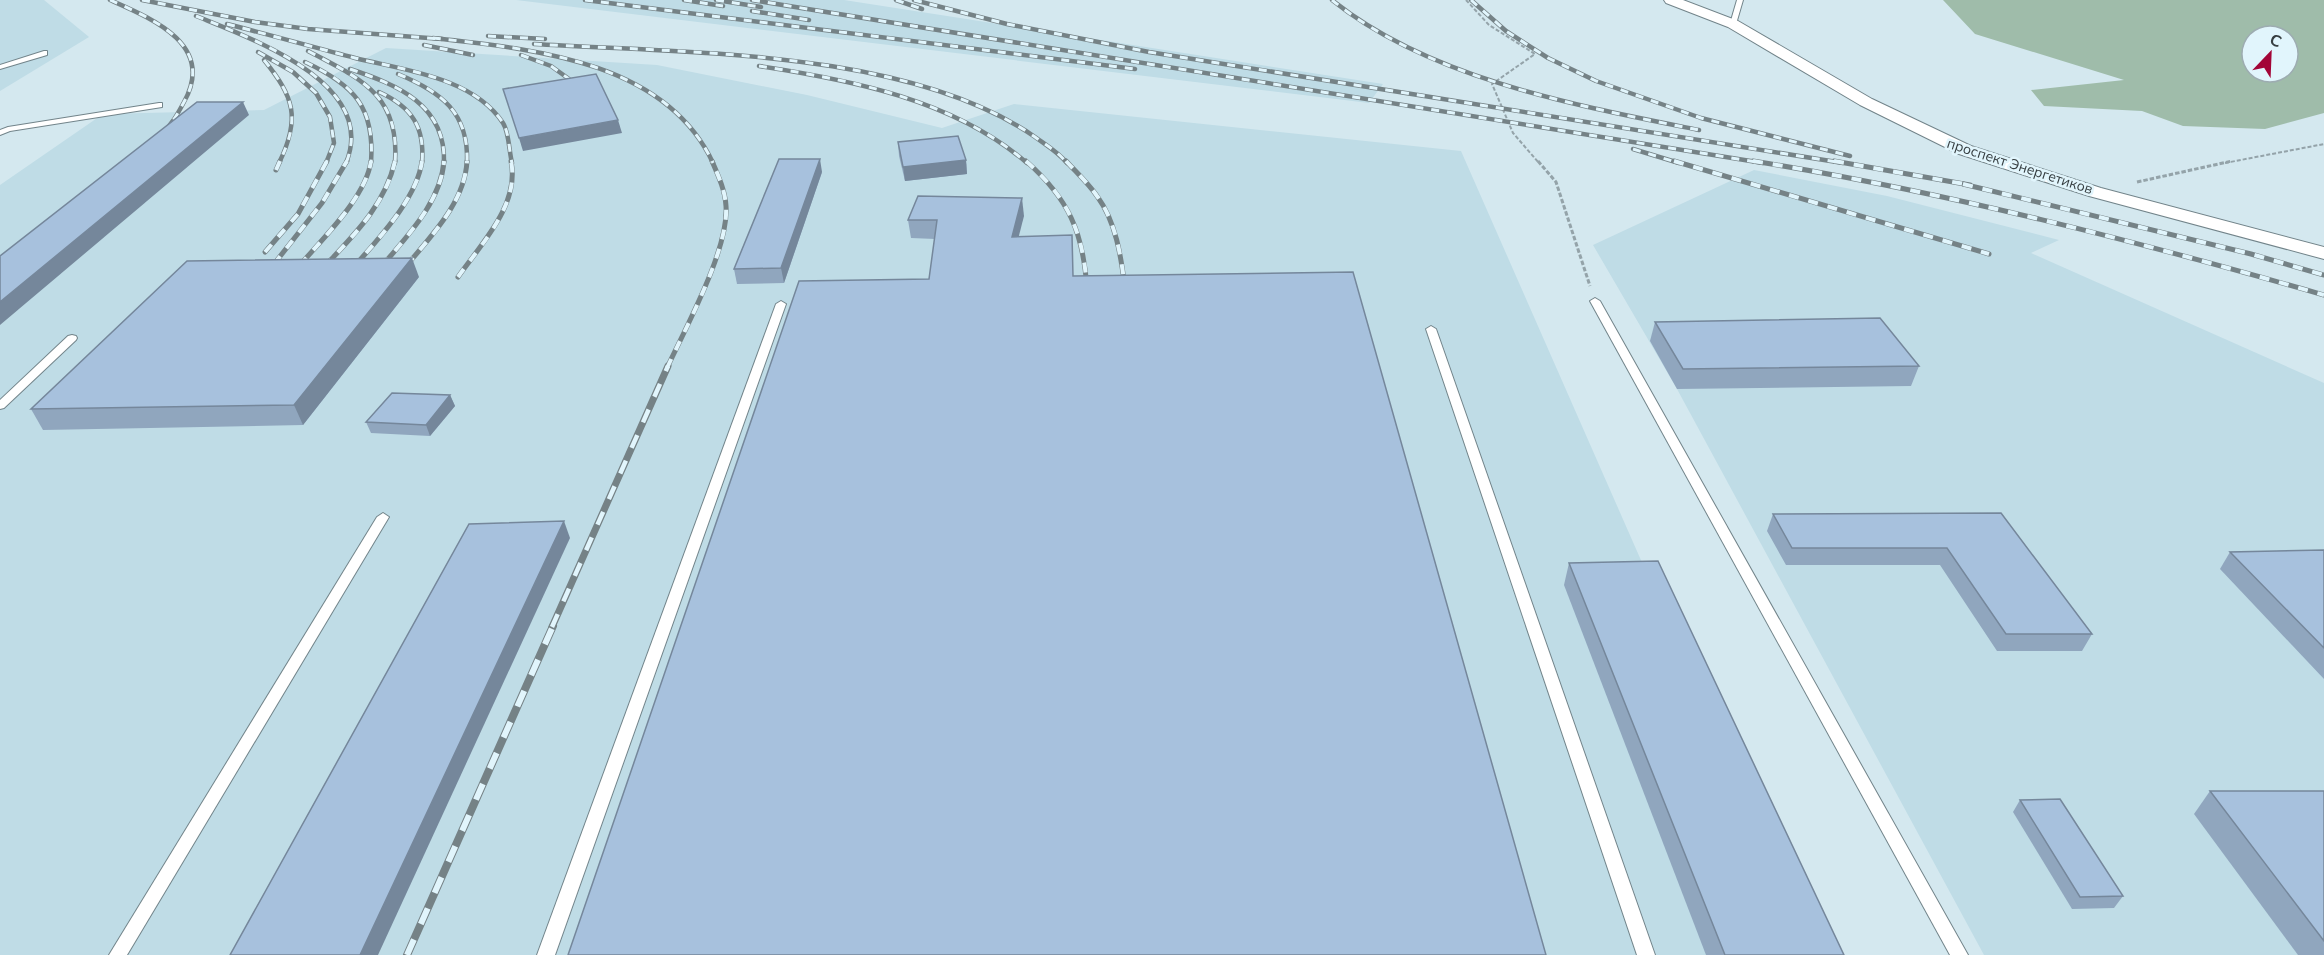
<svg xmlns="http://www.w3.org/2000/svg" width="2324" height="955" font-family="Mulish,sans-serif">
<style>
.built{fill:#bfdce6}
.green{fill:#9fbcaa;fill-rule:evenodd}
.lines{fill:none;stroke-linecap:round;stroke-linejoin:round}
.service-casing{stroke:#72848a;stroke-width:2}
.minor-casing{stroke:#72848a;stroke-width:2}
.path-far1{stroke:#94a3a9;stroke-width:2;stroke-dasharray:4 2;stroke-linecap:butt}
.path{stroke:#94a3a9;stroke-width:3;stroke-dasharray:4.5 2;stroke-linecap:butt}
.service{fill:#fff;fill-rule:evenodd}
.minor{fill:#fff;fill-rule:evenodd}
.rail-far3-casing{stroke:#758286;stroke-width:4.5}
.rail-far2-casing{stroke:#758286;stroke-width:5}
.rail-far1-casing{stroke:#758286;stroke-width:7}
.rail-casing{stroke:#758286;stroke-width:8}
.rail-far3{stroke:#e1f5fc;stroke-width:3;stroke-dasharray:8;stroke-linecap:butt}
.rail-far2{stroke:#e1f5fc;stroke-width:4;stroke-dasharray:10;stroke-linecap:butt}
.rail-far1{stroke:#e1f5fc;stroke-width:4.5;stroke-dasharray:14;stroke-linecap:butt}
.rail{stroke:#e1f5fc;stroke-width:6;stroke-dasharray:17;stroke-linecap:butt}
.wall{fill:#90a6be}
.shaded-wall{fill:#75879b}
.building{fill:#a7c1dd;stroke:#75879b;stroke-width:1.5}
.labels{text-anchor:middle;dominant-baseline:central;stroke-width:5;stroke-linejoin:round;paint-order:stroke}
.far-street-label{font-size:14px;fill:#363e41;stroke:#e1f5fc}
</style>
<rect width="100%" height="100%" fill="#d4e8ef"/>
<g class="built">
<polygon points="0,0 44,0 89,37 0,91"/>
<polygon points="516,0 844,0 1383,84 1369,103"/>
<polygon points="386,48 657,65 807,95 942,128 1014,104 1461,151 1651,583 1822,955 0,955 0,185 103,114 264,110"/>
<polygon points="1754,170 1887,196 2059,240 2031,253 2324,383 2324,955 1984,955 1677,389 1593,245"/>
</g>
<path class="green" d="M1943 0H2324V113L2265 129 2183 126 2142 111 2044 106 2031 90 2124 80 1975 34ZM2252 36H2288V72H2252Z"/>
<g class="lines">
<defs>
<g id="service">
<polygon points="1737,0 1743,0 1736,24 1733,26 1730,24"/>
<polygon points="44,51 47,51 47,55 0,69 0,65"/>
<polygon points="159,103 162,103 162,107 10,131 0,135 0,130 8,127"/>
<polygon points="1595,298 1600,301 1968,955 1950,955 1590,301"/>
<polygon points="781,301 786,304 555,955 537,955 776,304"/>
<polygon points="1431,326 1436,329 1655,955 1637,955 1426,329"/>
<polygon points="72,335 76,336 77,338 76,340 4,408 0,409 0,400 68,336"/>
<polygon points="383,513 389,517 127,955 109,955 377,517"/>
</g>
<polygon id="minor" points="1664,0 1683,0 1738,21 1872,99 1971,146 2101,188 2324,247 2324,259 2089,196 1959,154 1860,105 1728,27 1666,3"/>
</defs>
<use href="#service" class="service-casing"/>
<use href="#minor" class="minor-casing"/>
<g class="path-far1">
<polyline points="1466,0 1489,25 1535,54 1492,84 1513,133 1539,163"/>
<polyline points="2225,163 2324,144"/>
</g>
<g class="path">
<polyline points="1538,161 1556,182 1590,286"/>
<polyline points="2137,182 2232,161"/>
</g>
<use href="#service" class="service"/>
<use href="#minor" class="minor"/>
<defs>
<g id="rail-far3">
<path d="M110 0C153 19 216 45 184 102 178 113 173 123 163 132"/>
<polyline points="142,0 255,22 308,29 442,39"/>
<polyline points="585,0 1135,69"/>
<polyline points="684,0 723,6"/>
<polyline points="716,0 761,7"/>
<polyline points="752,0 1763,163"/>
<polyline points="896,0 922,9"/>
<polyline points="914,0 1007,24 1149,52 1843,163"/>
<path d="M1332 0C1430 79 1578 106 1699 130"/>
<polyline points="1471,0 1506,31 1548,58 1596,81 1701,118 1850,156"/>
<polyline points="752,11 809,20"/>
<path d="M196 16C250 38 379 83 346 163"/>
<path d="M227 24C270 35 313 47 355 58 403 70 473 77 503 123 509 132 509 151 512 163"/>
<polyline points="488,36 545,39"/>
<path d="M433 38C531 49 665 60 713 163"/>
<path d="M534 44C685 53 908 49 1035 137 1046 145 1058 152 1067 163"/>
<polyline points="424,45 473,55"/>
<path d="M308 51C361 79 400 95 395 163"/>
<polyline points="258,52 293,72 316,93 330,117 334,143 326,163"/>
<polyline points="521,55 551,66 569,79"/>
<path d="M264 60C294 97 301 118 279 163"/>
<path d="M305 62C354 85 375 107 371 163"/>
<path d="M759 66C852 80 954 100 1027 163"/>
<path d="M350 69C398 85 446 105 444 163"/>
<path d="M398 74C441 92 469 112 467 163"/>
<path d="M379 92C412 107 425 127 422 163"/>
<polyline points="1633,149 1679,163"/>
</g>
<g id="rail-far2">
<path d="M1026 161C1069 199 1083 232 1087 288"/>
<path d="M1066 161C1076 172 1088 183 1097 196 1116 222 1121 256 1125 288"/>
<polyline points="1674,161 1989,254"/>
<path d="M1753 161C1946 192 2136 241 2324 295"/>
<polyline points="1834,161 1970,185"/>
<polyline points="276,170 280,161"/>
<polyline points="1963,184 2251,254 2324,275"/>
<polyline points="265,252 298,214 327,161"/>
<polyline points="274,264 322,203 347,161"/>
<path d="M300 265C323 238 366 197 371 161"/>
<path d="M407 265C431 236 465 202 467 161"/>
<path d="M382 266C407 236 441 202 444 161"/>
<path d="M324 267C354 235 385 205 395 161"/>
<path d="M353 268C377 240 417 199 422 161"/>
<path d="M458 277C481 244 520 205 511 161"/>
<path d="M667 368C686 327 729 249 726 206 725 190 718 175 712 161"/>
</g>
<polyline id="rail-far1" points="552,627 668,366"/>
<polyline id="rail" points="407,955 553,626"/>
</defs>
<use href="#rail-far3" class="rail-far3-casing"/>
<use href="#rail-far2" class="rail-far2-casing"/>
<use href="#rail-far1" class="rail-far1-casing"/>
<use href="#rail" class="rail-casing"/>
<use href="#rail-far3" class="rail-far3"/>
<use href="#rail-far2" class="rail-far2"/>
<use href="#rail-far1" class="rail-far1"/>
<use href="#rail" class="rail"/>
</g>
<g class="wall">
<polygon points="898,142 966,160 967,174 905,181 899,156"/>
<polygon points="822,172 784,283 737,284 734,269"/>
<polygon points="1024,216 929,279 935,239 911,238 908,220"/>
<polygon points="419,277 303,425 43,430 31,409"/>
<polygon points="1655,322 1919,366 1911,386 1677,389 1650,341"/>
<polygon points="450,395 455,406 430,436 371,433 366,422"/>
<polygon points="2001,513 2092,634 2082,651 1997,651 1940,565 1786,565 1767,531 1773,514"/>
<polygon points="2324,550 2324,679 2220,569 2230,552"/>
<polygon points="1569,563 1844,955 1706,955 1564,585"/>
<polygon points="2210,791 2324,791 2324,955 2298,955 2194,814"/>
<polygon points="2020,800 2123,896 2114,908 2072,909 2013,812"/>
</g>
<g class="shaded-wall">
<polygon points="243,102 249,115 0,325 0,302"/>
<polygon points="618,120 622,133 523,151 519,138"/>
<polygon points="820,159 822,172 784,283 781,268"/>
<polygon points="966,160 967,174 905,181 903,167"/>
<polygon points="1022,198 1024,216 1014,255 1012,237"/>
<polygon points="412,258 419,277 303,425 294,405"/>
<polygon points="450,395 455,406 430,436 426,425"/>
<polygon points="564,521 570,538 378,955 360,955"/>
</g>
<g class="building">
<polygon points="596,74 618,120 519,138 503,89"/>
<polygon points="197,102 243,102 0,302 0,256"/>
<polygon points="958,136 966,160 903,167 898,142"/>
<polygon points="779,159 820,159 781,268 734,269"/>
<polygon points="918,196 1022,198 1012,237 1072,235 1073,276 1353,272 1546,955 568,955 799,281 929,279 937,220 908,220"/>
<polygon points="412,258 294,405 31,409 187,261"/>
<polygon points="1880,318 1919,366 1683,369 1655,322"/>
<polygon points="392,393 450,395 426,425 366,422"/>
<polygon points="2001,513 2092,634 2006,634 1947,548 1792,548 1773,514"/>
<polygon points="564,521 360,955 230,955 469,524"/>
<polygon points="2324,550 2324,648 2230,552"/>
<polygon points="1658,561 1844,955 1725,955 1569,563"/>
<polygon points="2210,791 2324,791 2324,941"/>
<polygon points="2060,799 2123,896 2080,897 2020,800"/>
</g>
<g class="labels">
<g class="far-street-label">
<text transform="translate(2020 166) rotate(18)">проспект Энергетиков</text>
</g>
</g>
<g transform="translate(2270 54) rotate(23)"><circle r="28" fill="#e1f5fc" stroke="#9dacb1" stroke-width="1.5"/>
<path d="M0-4.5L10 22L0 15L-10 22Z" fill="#a30537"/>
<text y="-9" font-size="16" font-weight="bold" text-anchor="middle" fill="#363e41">С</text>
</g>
</svg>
